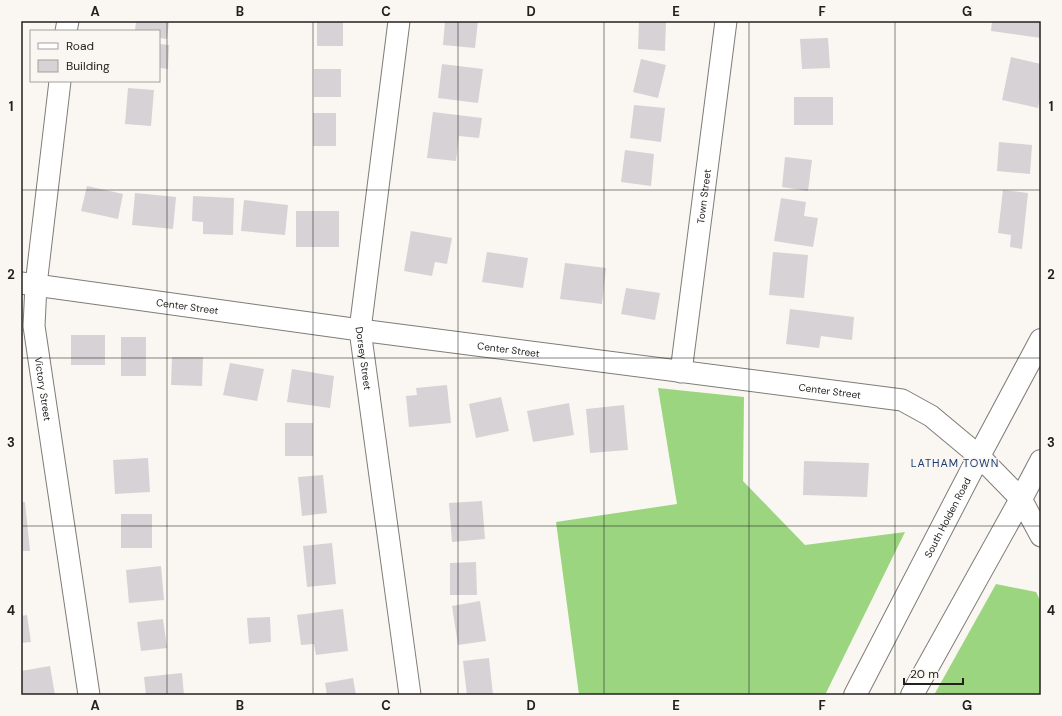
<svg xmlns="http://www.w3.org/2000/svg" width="1062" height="716" font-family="'DM Sans',sans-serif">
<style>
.forest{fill:#9bd580}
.building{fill:#d7d2d6}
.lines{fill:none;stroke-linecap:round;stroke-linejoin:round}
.minor-casing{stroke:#7f7c78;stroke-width:23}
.major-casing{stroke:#7f7c78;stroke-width:24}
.minor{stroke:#fff;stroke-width:21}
.major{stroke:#fff;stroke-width:22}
.grid{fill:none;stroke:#23211f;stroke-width:1;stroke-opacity:0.55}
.labels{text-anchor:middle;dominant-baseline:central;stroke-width:3;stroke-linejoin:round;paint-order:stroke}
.street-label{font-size:10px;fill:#23211f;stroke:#faf7f2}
.neighbourhood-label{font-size:11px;letter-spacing:1px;fill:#1a3b71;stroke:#faf7f2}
.neatline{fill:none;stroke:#23211f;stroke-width:1.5}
.grid-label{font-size:13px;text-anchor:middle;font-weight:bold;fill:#23211f}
</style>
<rect width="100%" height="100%" fill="#faf7f2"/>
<g class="forest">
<polygon points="658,388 744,397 743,481 805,545 905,532 825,695 579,695 556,522 677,504"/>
<polygon points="996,584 1036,592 1041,602 1041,695 934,695"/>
</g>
<g class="building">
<polygon points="136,21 169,21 167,39 159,38 159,31 135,31"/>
<rect x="317" y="21" width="26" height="25"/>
<polygon points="445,21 478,21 475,48 443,45"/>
<polygon points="639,21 666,21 665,51 638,49"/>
<polygon points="992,21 1041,21 1041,38 991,31"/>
<polygon points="828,38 830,68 802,69 800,39"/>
<polygon points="159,44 169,45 168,69 159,68"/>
<polygon points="1011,57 1041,64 1041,92 1038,108 1002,100"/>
<polygon points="641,59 666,65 658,98 633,92"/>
<polygon points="442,64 483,69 478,103 438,98"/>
<rect x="314" y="69" width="27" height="28"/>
<polygon points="128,88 154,90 151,126 125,124"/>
<rect x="794" y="97" width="39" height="28"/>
<polygon points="634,105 665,108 661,142 630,138"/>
<polygon points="433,112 482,118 479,138 459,136 456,161 427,158"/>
<rect x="313" y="113" width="23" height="33"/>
<polygon points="999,142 1032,145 1030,174 997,171"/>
<polygon points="625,150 654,154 651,186 621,182"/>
<polygon points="785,157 812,160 808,191 782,187"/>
<polygon points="87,186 123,194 118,219 81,211"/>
<polygon points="1003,190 1028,193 1022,249 1010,247 1011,235 998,233"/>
<polygon points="135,193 176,197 173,229 132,225"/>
<polygon points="193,196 234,198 233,235 203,234 203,222 192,221"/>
<polygon points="781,198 806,202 804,216 818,218 813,247 774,241"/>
<polygon points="244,200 288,205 285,235 241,231"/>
<rect x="296" y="211" width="43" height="36"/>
<polygon points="411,231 452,238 447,264 435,262 432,276 404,271"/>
<polygon points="487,252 528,258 523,288 482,282"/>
<polygon points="773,252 808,255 804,298 769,295"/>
<polygon points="565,263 606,268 602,304 560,299"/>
<polygon points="626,288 660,293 655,320 621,314"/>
<polygon points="790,309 854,317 852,340 821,336 819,348 786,344"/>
<rect x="71" y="335" width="34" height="30"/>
<rect x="121" y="337" width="25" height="39"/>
<polygon points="172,357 203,357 202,386 171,385"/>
<polygon points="230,363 264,369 257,401 223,395"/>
<polygon points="292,369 334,376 330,408 287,402"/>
<polygon points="447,385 451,423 409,427 406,396 417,395 416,388"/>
<polygon points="501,397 509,431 476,438 469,404"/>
<polygon points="569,403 574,435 533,442 527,411"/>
<polygon points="624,405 628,450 590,453 586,409"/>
<rect x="285" y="423" width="28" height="33"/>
<polygon points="148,458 150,492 115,494 113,460"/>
<polygon points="804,461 869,463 867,497 803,495"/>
<polygon points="323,475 327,513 302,516 298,477"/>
<polygon points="482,501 485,539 452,542 449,503"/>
<polygon points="21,502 25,502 30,551 21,551"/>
<rect x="121" y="514" width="31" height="34"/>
<polygon points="332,543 336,584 307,587 303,546"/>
<polygon points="476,562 477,595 450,595 450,563"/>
<polygon points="161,566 164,600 129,603 126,570"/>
<polygon points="480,601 486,641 458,645 452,606"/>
<polygon points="343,609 348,651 316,655 314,644 301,645 297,615"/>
<polygon points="27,615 31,642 21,643 21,616"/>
<polygon points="270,617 271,642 249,644 247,618"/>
<polygon points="163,619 167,648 141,651 137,622"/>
<polygon points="489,658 493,695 467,695 463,661"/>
<polygon points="50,666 55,695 22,695 21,671"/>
<polygon points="182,673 184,695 146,695 144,677"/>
<polygon points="353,678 356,695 327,695 325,683"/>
</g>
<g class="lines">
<defs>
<g id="minor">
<path id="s1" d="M399 21 360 330 410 695"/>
<polyline points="66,31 68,21"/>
<path id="s2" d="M60 81 36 285 34 326 89 695"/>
<path id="s3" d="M21 283 360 330 902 400 931 416 979 456 1021 499 1041 536"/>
<path id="s4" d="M681 372 726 21"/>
</g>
<g id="major">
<path id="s5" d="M855 695 979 456 1041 340"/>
<polyline points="912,695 1021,499 1041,461"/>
</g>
</defs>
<use href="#minor" class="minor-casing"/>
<use href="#major" class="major-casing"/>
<use href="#minor" class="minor"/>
<use href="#major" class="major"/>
</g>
<path class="grid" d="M167 21V695M313 21V695M458 21V695M604 21V695M749 21V695M895 21V695M21 190H1041M21 358H1041M21 526H1041"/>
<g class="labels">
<g class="street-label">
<text stroke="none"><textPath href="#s4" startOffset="177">Town Street</textPath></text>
<text stroke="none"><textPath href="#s3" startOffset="168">Center Street</textPath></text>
<text stroke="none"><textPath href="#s3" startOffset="492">Center Street</textPath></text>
<text stroke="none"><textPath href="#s1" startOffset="340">Dorsey Street</textPath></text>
<text stroke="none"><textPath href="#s2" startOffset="310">Victory Street</textPath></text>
<text stroke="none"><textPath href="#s3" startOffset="816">Center Street</textPath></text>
<text stroke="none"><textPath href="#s5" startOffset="200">South Holden Road</textPath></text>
</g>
<g class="neighbourhood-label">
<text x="955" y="463">LATHAM TOWN</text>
</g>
</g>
<rect width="1062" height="716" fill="none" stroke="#faf7f2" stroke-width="44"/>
<rect x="30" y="30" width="130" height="52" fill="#faf7f2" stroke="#a4a19e"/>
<rect x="38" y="43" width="20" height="6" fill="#ffffff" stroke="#a4a19e"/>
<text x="66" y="50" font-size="12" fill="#23211f">Road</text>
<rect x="38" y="60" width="20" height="12" fill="#d7d2d6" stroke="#a4a19e"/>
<text x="66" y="70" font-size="12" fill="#23211f">Building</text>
<path d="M904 678v6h59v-6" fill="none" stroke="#23211f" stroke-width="2"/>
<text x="910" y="678" font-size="12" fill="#23211f" stroke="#faf7f2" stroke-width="3" paint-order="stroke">20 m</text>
<rect x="22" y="22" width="1018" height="672" class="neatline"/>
<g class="grid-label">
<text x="95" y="16">A</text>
<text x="240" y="16">B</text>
<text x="386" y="16">C</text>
<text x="531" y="16">D</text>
<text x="676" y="16">E</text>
<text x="822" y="16">F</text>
<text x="967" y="16">G</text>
<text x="11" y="111">1</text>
<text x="1051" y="111">1</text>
<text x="11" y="279">2</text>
<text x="1051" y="279">2</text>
<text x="11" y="447">3</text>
<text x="1051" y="447">3</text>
<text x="11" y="615">4</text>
<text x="1051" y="615">4</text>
<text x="95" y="710">A</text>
<text x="240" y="710">B</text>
<text x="386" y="710">C</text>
<text x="531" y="710">D</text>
<text x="676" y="710">E</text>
<text x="822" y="710">F</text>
<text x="967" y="710">G</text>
</g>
</svg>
